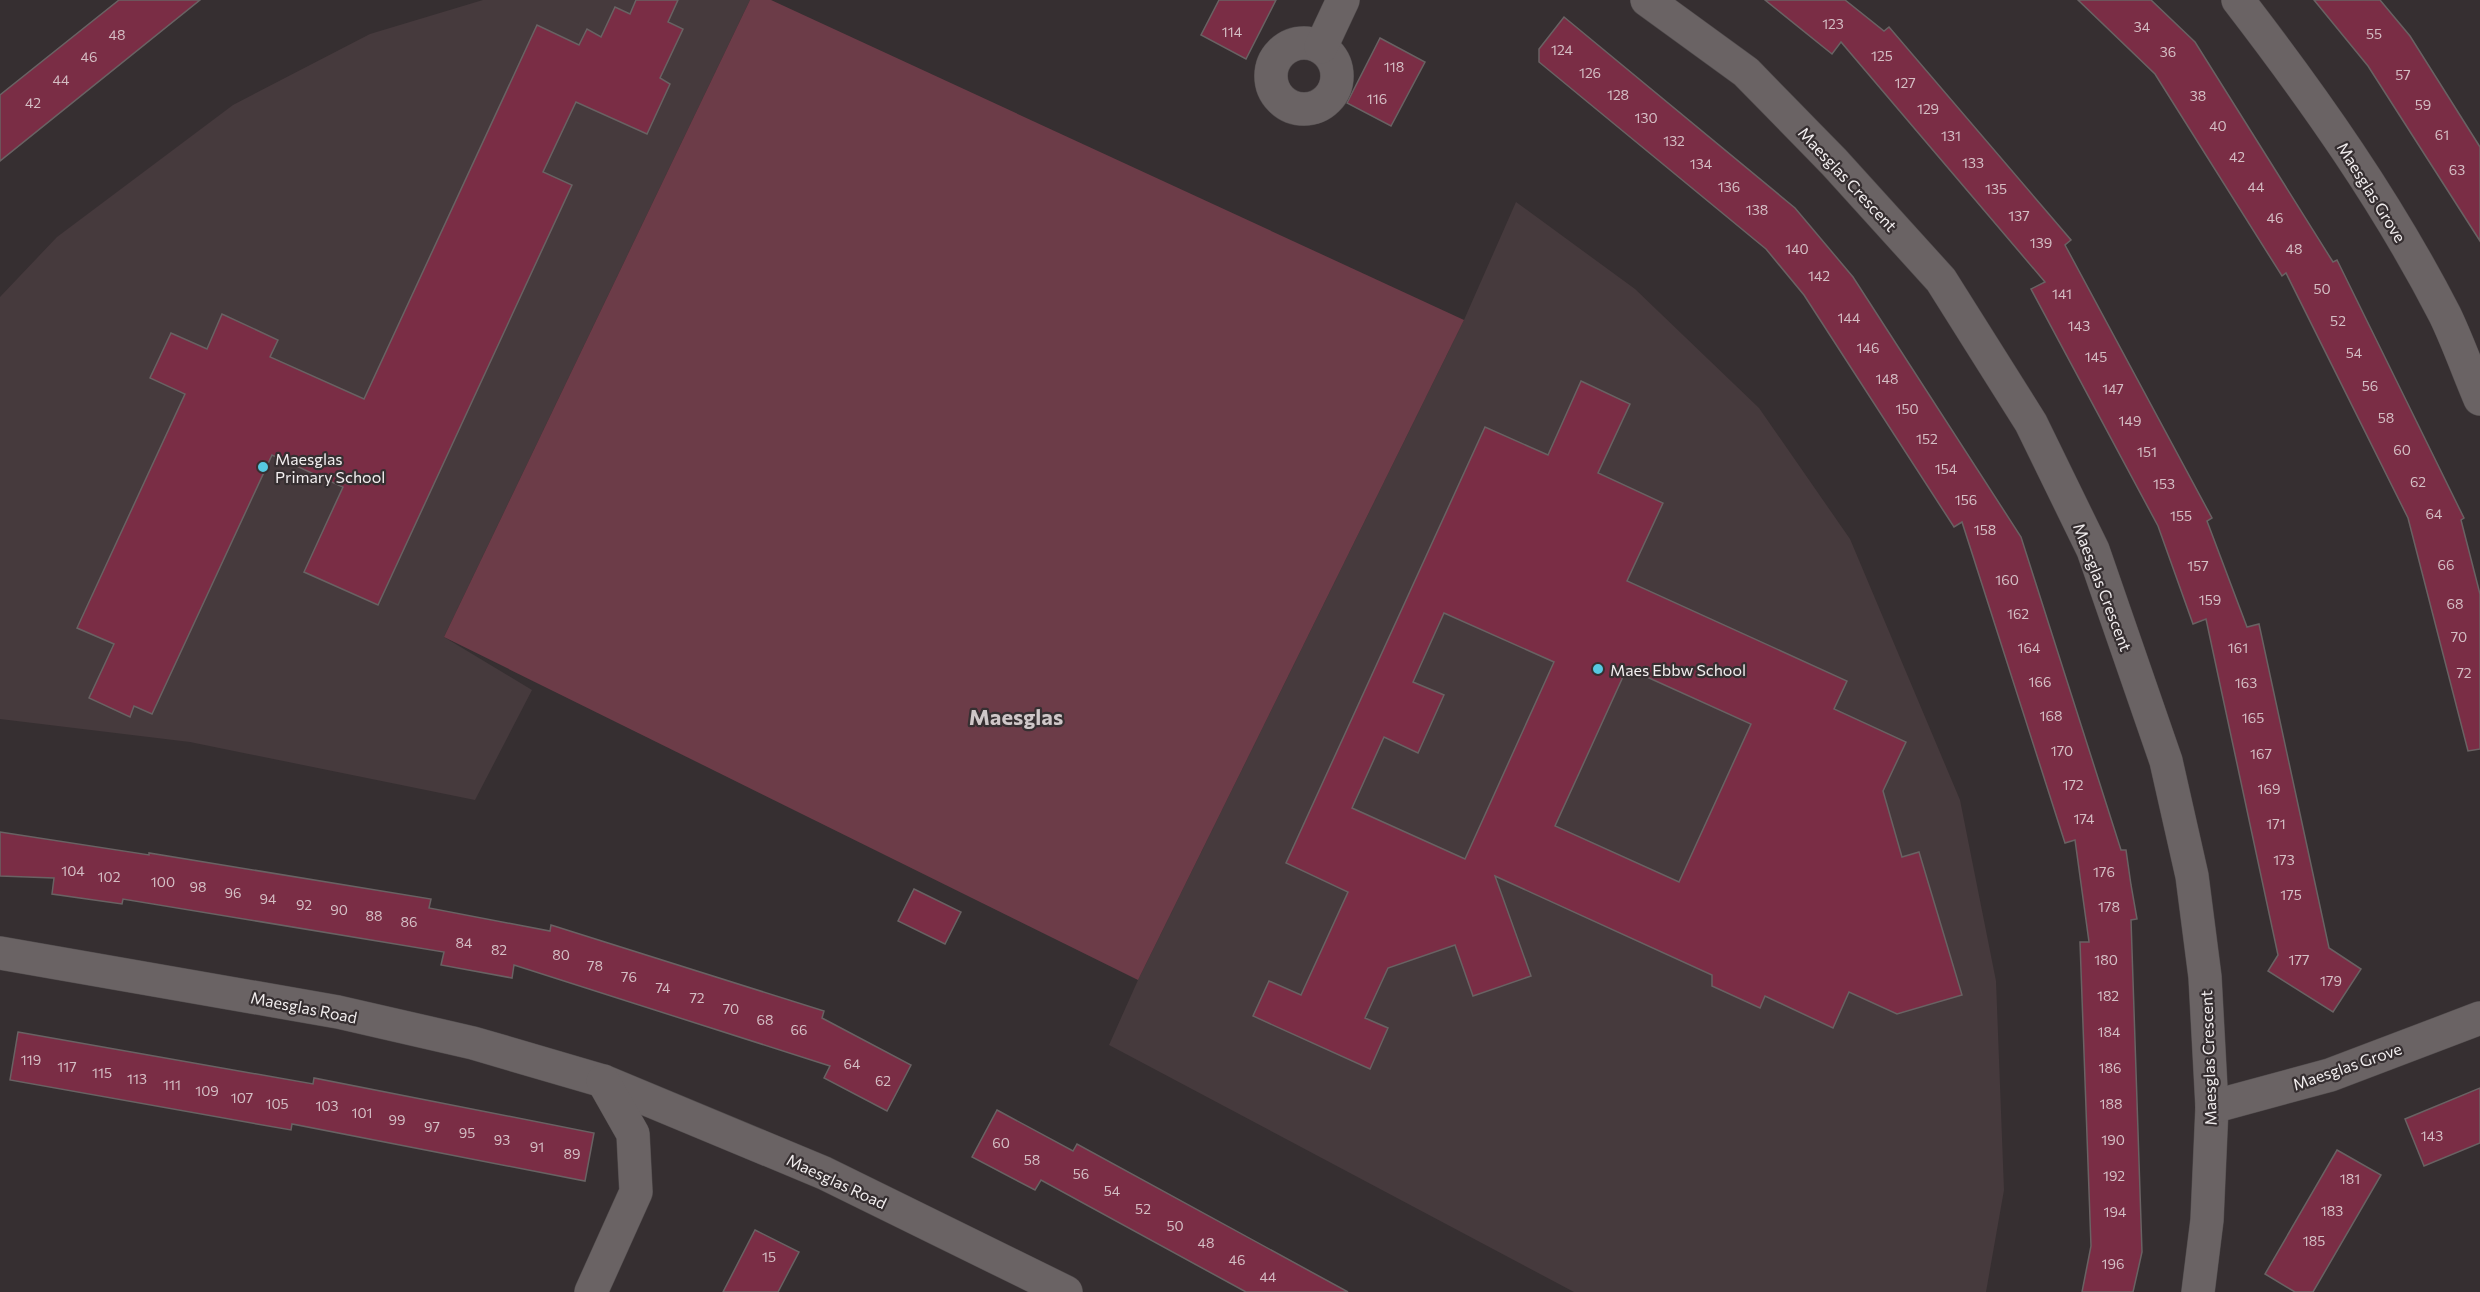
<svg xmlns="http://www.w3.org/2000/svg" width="2480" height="1292" font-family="Commissioner,sans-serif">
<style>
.built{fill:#463a3d}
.green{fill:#6c3c48}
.building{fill:#7a2d45;stroke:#696263;stroke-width:1.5;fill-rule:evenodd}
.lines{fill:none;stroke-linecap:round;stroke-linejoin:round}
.minor-casing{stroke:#504b4c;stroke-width:34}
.minor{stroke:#6a6364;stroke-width:33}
.poi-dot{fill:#56c9e1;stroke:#362f31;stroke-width:2}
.labels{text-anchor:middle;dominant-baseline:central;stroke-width:4.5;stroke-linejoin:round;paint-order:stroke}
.number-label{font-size:14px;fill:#d4bec4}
.street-label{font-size:16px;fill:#f2eeef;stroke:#362f31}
.poi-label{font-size:16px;fill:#f2eeef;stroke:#362f31;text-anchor:start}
.district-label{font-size:22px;font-weight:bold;fill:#cfc7c8;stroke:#362f31}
</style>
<rect width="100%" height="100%" fill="#362f31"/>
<g class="built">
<polygon points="483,0 750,0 444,637 532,690 475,800 190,742 0,719 0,297 57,237 233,105 370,34"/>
<polygon points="1516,202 1635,289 1759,408 1850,539 1960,800 1996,981 2004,1190 1986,1292 1574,1292 1109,1045 1138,980 1464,320"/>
</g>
<polygon class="green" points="750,0 771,0 1464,320 1138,980 444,637"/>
<g class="building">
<polygon points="119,0 200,0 0,161 0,95"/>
<polygon points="636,0 678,0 668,22 683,29 660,78 670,84 647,134 576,102 543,172 572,185 378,605 304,572 343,487 272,455 152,714 134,706 130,717 89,698 114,644 77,628 185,394 150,378 171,333 207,349 222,314 278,340 270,357 364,399 537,25 579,45 587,29 601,37 615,7 630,14"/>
<polygon points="1219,0 1276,0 1246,59 1201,35"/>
<polygon points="1765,0 1845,0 1884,31 1889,27 2071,240 2065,245 2212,518 2207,521 2247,627 2259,624 2329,948 2361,969 2333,1012 2268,971 2278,955 2206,619 2193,624 2158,526 2031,289 2045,282 1841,42 1832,54"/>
<polygon points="2078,0 2151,0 2195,42 2333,262 2337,260 2464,518 2461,520 2480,594 2480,749 2468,751 2408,518 2286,273 2282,276 2155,74"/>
<polygon points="2314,0 2380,0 2410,36 2480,147 2480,241 2368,66"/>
<polygon points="1564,17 1795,208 1853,277 2021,537 2121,850 2126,850 2131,885 2137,919 2131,920 2142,1252 2133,1292 2082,1292 2091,1246 2080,942 2089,942 2075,840 2065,843 1962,522 1954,527 1804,295 1766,249 1539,62 1539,49"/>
<polygon points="1380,38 1425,62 1391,126 1347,103"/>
<path d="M1581 381 1630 404 1598 473 1663 503 1627 581 1847 681 1834 709 1906 742 1883 791 1902 857 1919 852 1962 995 1897 1014 1849 992 1833 1028 1765 996 1760 1008 1712 986V975L1495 876 1531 976 1473 996 1455 945 1388 968 1365 1018 1388 1028 1370 1069 1253 1016 1269 981 1301 995 1348 892 1286 863 1485 427 1548 455ZM1444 613 1554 662 1465 859 1352 808 1384 737 1418 753 1444 695 1413 682ZM1627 668 1751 724 1679 882 1555 826Z"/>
<polygon points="0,832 149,855 149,853 431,899 429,908 550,931 551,925 824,1011 822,1018 911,1065 887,1111 824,1078 830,1066 514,965 512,978 441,965 444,952 123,899 122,904 52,894 54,878 0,876"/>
<polygon points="914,889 961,912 945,944 898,921"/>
<polygon points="18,1032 313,1084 314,1078 594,1133 585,1181 292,1124 291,1130 10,1080"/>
<polygon points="2480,1088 2480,1143 2424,1166 2405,1119"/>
<polygon points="997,1110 1073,1151 1077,1144 1348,1292 1246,1292 1041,1180 1035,1190 972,1157"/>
<polygon points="2337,1150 2381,1175 2313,1292 2295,1292 2265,1274"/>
<polygon points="755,1230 799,1252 778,1292 723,1292"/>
</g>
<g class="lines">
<defs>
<g id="minor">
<polyline points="1647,0 1746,72 1834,162 1941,280 2031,423 2093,550 2166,761 2192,876 2205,977 2212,1107 2207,1220 2198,1292"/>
<path d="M2238 0C2315 100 2387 202 2445 315 2458 342 2468 371 2480 399"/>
<circle cx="1304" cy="76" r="33"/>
<polyline points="1321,47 1343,0"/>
<polyline points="0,953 338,1012 473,1043 603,1081 824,1173 1066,1292"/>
<polyline points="2212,1107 2330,1075 2480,1018"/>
<polyline points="591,1292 636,1192 633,1134 603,1081"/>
</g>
</defs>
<use href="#minor" class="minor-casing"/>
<use href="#minor" class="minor"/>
</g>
<g class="poi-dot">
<circle cx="263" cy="467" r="6"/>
<circle cx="1598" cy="669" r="6"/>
</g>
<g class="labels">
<g class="number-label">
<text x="1833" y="23">123</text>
<text x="2142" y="26">34</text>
<text x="1232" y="31">114</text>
<text x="2374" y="33">55</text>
<text x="117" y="34">48</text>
<text x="1562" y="49">124</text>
<text x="2168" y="51">36</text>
<text x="1882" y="55">125</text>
<text x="89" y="56">46</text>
<text x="1394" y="66">118</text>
<text x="1590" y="72">126</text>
<text x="2403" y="74">57</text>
<text x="61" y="79">44</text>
<text x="1905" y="82">127</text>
<text x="1618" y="94">128</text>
<text x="2198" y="95">38</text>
<text x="1377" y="98">116</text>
<text x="33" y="102">42</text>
<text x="2423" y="104">59</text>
<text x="1928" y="108">129</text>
<text x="1646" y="117">130</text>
<text x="2218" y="125">40</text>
<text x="2442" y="134">61</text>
<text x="1951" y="135">131</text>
<text x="1674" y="140">132</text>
<text x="2237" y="156">42</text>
<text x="1973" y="162">133</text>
<text x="1701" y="163">134</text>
<text x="2457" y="169">63</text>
<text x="1729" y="186">136</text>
<text x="2256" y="186">44</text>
<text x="1996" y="188">135</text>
<text x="1757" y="209">138</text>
<text x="2019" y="215">137</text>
<text x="2275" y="217">46</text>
<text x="2041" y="242">139</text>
<text x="1797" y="248">140</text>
<text x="2294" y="248">48</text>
<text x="1819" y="275">142</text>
<text x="2322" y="288">50</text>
<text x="2062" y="293">141</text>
<text x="1849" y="317">144</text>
<text x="2338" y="320">52</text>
<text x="2079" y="325">143</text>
<text x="1868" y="347">146</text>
<text x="2354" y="352">54</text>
<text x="2096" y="356">145</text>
<text x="1887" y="378">148</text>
<text x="2370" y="385">56</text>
<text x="2113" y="388">147</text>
<text x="1907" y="408">150</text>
<text x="2386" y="417">58</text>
<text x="2130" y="420">149</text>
<text x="1927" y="438">152</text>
<text x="2402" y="449">60</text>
<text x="2147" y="451">151</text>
<text x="1946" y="468">154</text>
<text x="2418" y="481">62</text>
<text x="2164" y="483">153</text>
<text x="1966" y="499">156</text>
<text x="2434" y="513">64</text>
<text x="2181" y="515">155</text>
<text x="1985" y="529">158</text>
<text x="2446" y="564">66</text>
<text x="2198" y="565">157</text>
<text x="2007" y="579">160</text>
<text x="2210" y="599">159</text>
<text x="2455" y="603">68</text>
<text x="2018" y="613">162</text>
<text x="2459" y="636">70</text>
<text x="2029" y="647">164</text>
<text x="2238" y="647">161</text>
<text x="2464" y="672">72</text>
<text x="2040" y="681">166</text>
<text x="2246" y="682">163</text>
<text x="2051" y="715">168</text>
<text x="2253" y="717">165</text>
<text x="2062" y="750">170</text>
<text x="2261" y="753">167</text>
<text x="2073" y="784">172</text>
<text x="2269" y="788">169</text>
<text x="2084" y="818">174</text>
<text x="2276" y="823">171</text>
<text x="2284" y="859">173</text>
<text x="73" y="870">104</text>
<text x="2104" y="871">176</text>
<text x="109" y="876">102</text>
<text x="163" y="881">100</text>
<text x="198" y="886">98</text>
<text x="233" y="892">96</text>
<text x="2291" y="894">175</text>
<text x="268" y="898">94</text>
<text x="304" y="904">92</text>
<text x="2109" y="906">178</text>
<text x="339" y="909">90</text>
<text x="374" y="915">88</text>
<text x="409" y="921">86</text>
<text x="464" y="942">84</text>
<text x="499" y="949">82</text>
<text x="561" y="954">80</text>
<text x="2106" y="959">180</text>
<text x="2299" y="959">177</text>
<text x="595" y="965">78</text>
<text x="629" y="976">76</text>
<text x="2331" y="980">179</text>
<text x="663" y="987">74</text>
<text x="2108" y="995">182</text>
<text x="697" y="997">72</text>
<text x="731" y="1008">70</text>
<text x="765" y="1019">68</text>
<text x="799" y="1029">66</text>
<text x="2109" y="1031">184</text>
<text x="31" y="1059">119</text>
<text x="852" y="1063">64</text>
<text x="67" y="1066">117</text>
<text x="2110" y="1067">186</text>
<text x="102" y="1072">115</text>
<text x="137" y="1078">113</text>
<text x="883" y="1080">62</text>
<text x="172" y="1084">111</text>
<text x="207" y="1090">109</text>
<text x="242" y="1097">107</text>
<text x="277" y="1103">105</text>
<text x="2111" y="1103">188</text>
<text x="327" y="1105">103</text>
<text x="362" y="1112">101</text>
<text x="397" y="1119">99</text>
<text x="432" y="1126">97</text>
<text x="467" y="1132">95</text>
<text x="2432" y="1135">143</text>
<text x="502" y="1139">93</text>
<text x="2113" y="1139">190</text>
<text x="1001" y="1142">60</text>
<text x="537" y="1146">91</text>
<text x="572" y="1153">89</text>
<text x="1032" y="1159">58</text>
<text x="1081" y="1173">56</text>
<text x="2114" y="1175">192</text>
<text x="2350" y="1178">181</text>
<text x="1112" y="1190">54</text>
<text x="1143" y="1208">52</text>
<text x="2332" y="1210">183</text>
<text x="2115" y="1211">194</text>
<text x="1175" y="1225">50</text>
<text x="2314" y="1240">185</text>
<text x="1206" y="1242">48</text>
<text x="769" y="1256">15</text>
<text x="1237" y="1259">46</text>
<text x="2113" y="1263">196</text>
<text x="1268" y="1276">44</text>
</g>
<g class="street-label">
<text transform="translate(1848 179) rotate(47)">Maesglas Crescent</text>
<text transform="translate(2372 192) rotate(58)">Maesglas Grove</text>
<text transform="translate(2103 587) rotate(69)">Maesglas Crescent</text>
<text transform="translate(304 1007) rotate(11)">Maesglas Road</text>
<text transform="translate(2208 1058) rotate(-92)">Maesglas Crescent</text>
<text transform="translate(2347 1066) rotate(-19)">Maesglas Grove</text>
<text transform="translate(837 1181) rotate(25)">Maesglas Road</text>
</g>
<g class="poi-label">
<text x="275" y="458">Maesglas<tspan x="275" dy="18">Primary School</tspan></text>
<text x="1610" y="669">Maes Ebbw School</text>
</g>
<g class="district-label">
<text x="1016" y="716">Maesglas</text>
</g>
</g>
</svg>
